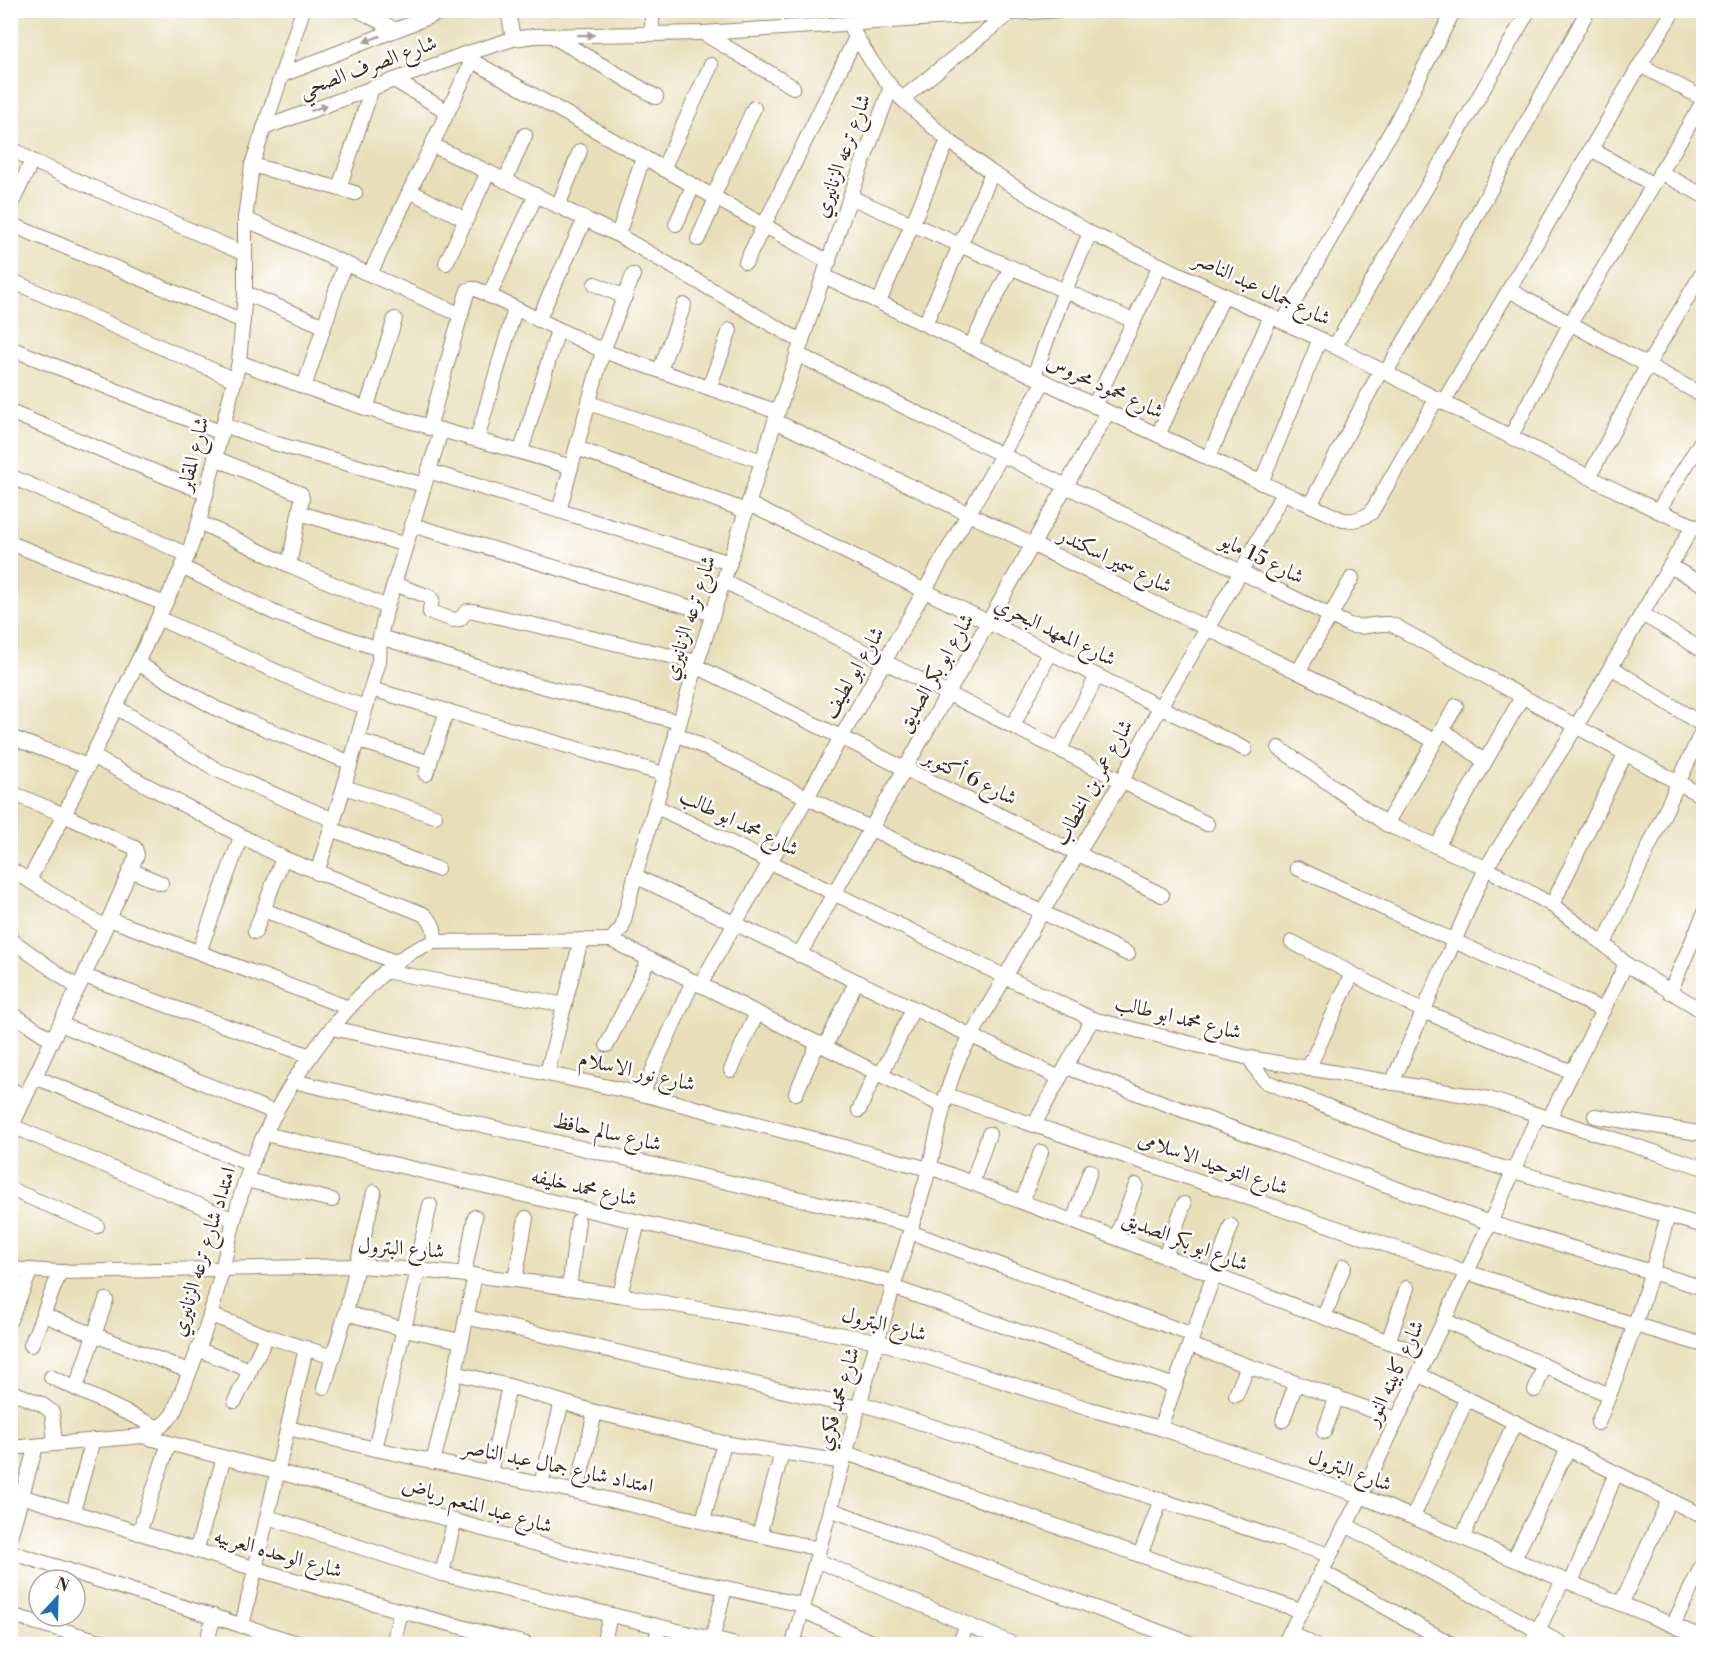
<svg xmlns="http://www.w3.org/2000/svg" width="1714" height="1655" font-family="'Libre Bodoni',Amiri,serif">
<style>
.lines{fill:none;stroke-linecap:round;stroke-linejoin:round}
.minor-casing{stroke:#92846c;stroke-width:16}
.minor{stroke:#fff;stroke-width:14}
.oneway{fill:#a79f9a}
.labels{text-anchor:middle;dominant-baseline:central;stroke-width:5;stroke-linejoin:round;paint-order:stroke}
.street-label{font-size:21px;fill:#3b2a1e;stroke:#fff}
</style>
<rect width="100%" height="100%" fill="#fff"/>
<filter id="ink" filterUnits="userSpaceOnUse"><feTurbulence type="fractalNoise" baseFrequency=".0167" numOctaves="2"/><feDisplacementMap in="SourceGraphic" scale="12" xChannelSelector="R" yChannelSelector="G"/><feConvolveMatrix kernelMatrix="1 2 1 2 8 2 1 2 1" color-interpolation-filters="sRGB"/></filter>
<filter id="wash" filterUnits="userSpaceOnUse"><feTurbulence type="fractalNoise" baseFrequency=".008" numOctaves="4" result="noise"/><feDisplacementMap in="SourceGraphic" scale="24" xChannelSelector="R" yChannelSelector="G"/><feGaussianBlur stdDeviation="1.35" result="paint"/><feColorMatrix in="noise" values="0 0 0 0 0 0 0 0 0 0 0 0 0 0 0 0 0 1.4 0 .05"/><feComposite in="paint" operator="in"/></filter>
<g filter="url(#wash)">
<rect width="100%" height="100%" fill="#e8dfba"/>
</g>
<g filter="url(#ink)">
<g class="lines">
<defs>
<g id="minor">
<polyline points="358,10 396,30"/>
<polyline points="508,10 513,39"/>
<polyline points="652,10 652,34"/>
<polyline points="849,25 872,62 891,87 902,99 948,140 992,173 1090,233 1320,339 1589,477 1658,511 1704,530"/>
<polyline points="703,33 793,87"/>
<polyline points="552,36 656,97"/>
<polyline points="462,55 829,262"/>
<polyline points="1640,65 1704,99"/>
<polyline points="282,75 446,10"/>
<polyline points="394,80 448,112"/>
<polyline points="902,99 1010,13"/>
<polyline points="264,128 462,55 513,39 534,36 703,33 1061,10"/>
<polyline points="432,145 618,235 802,342"/>
<polyline points="10,147 32,161 245,254"/>
<polyline points="1591,149 1652,184"/>
<polyline points="252,165 355,193"/>
<polyline points="663,169 711,65"/>
<polyline points="1660,172 1704,196"/>
<polyline points="505,181 525,135"/>
<polyline points="339,188 372,88"/>
<polyline points="410,191 466,220"/>
<polyline points="713,197 754,108"/>
<polyline points="850,197 1134,321"/>
<polyline points="558,206 580,151"/>
<polyline points="10,207 32,161"/>
<polyline points="245,219 461,315"/>
<polyline points="10,224 243,321"/>
<polyline points="676,224 693,186"/>
<polyline points="618,235 643,157"/>
<polyline points="698,239 716,199"/>
<polyline points="746,262 856,37"/>
<polyline points="446,263 488,172"/>
<polyline points="370,274 472,61"/>
<path d="M824 276 1108 412 1343 520C1354 521 1361 519 1371 513L1437 398"/>
<polyline points="10,280 235,380"/>
<polyline points="595,284 625,297"/>
<polyline points="1509,290 1704,396"/>
<polyline points="245,293 324,326"/>
<polyline points="489,296 536,195"/>
<polyline points="879,302 948,140"/>
<polyline points="538,320 585,219"/>
<polyline points="1283,322 1393,128 1454,10"/>
<polyline points="925,324 992,173"/>
<polyline points="971,345 1011,268"/>
<polyline points="1335,346 1529,10"/>
<polyline points="10,348 222,433"/>
<path d="M797 354 1349 625C1364 630 1378 621 1393 625L1704 797"/>
<path d="M239 362C282 378 325 396 369 409 436 430 504 446 571 467"/>
<polyline points="660,370 684,305"/>
<polyline points="1386,372 1445,273 1588,10"/>
<polyline points="1034,376 1065,290 1090,233"/>
<polyline points="304,387 345,263"/>
<polyline points="709,388 730,330"/>
<polyline points="1444,401 1640,65 1674,10"/>
<polyline points="589,403 762,461"/>
<polyline points="1094,406 1160,265"/>
<polyline points="366,409 395,319"/>
<polyline points="10,412 206,493"/>
<polyline points="775,421 1298,672 1435,741"/>
<polyline points="224,425 277,444 424,485"/>
<polyline points="429,428 466,296 468,290 471,289 476,289 603,351 778,412"/>
<polyline points="1158,435 1224,295"/>
<polyline points="1511,436 1570,324 1704,100"/>
<polyline points="477,439 515,309"/>
<polyline points="577,448 746,511"/>
<polyline points="521,451 558,330"/>
<polyline points="215,458 301,494 302,499 289,565"/>
<polyline points="1208,459 1271,316"/>
<polyline points="428,471 730,563"/>
<polyline points="10,476 188,555"/>
<polyline points="1589,477 1647,366 1704,270"/>
<polyline points="1261,483 1320,339"/>
<polyline points="749,504 1245,749"/>
<polyline points="1310,505 1381,370"/>
<polyline points="559,511 603,351 633,275"/>
<polyline points="1658,511 1704,437"/>
<polyline points="300,513 406,545"/>
<polyline points="199,522 289,565 387,607"/>
<polyline points="412,525 713,614"/>
<polyline points="10,543 165,604"/>
<polyline points="1670,566 1704,585"/>
<polyline points="182,567 277,614 379,649"/>
<polyline points="724,581 1207,824"/>
<path d="M394 584 430 597 432 600 430 609V612L454 620 460 619C465 614 465 610 473 611L697 662"/>
<polyline points="1642,614 1704,651"/>
<polyline points="158,618 326,694 366,707"/>
<polyline points="380,637 526,682 679,722"/>
<polyline points="137,663 217,709 351,763"/>
<polyline points="696,666 1162,895"/>
<polyline points="1611,667 1704,726"/>
<polyline points="1298,672 1352,578"/>
<polyline points="371,689 664,774"/>
<polyline points="116,707 217,770 334,820"/>
<polyline points="1013,726 1050,653"/>
<polyline points="1442,729 1485,762"/>
<polyline points="675,733 1128,954"/>
<polyline points="10,737 88,766"/>
<polyline points="357,740 430,763"/>
<polyline points="1279,748 1386,824 1486,868 1552,905 1604,944 1626,964 1704,1012"/>
<polyline points="1060,749 1097,676"/>
<path d="M92 756 283 858 423 914C433 922 436 929 434 942"/>
<polyline points="426,774 447,711"/>
<polyline points="344,787 435,816"/>
<polyline points="10,792 64,815 135,848 137,855 84,976 52,1040 10,1130"/>
<path d="M655 806 1092 1019 1249 1058C1256 1066 1258 1076 1267 1082L1410 1140 1513 1171 1704 1226"/>
<polyline points="1386,824 1456,706"/>
<polyline points="331,829 437,869"/>
<polyline points="1437,846 1522,697"/>
<polyline points="1297,868 1603,1010"/>
<polyline points="10,869 105,927"/>
<polyline points="130,870 161,883"/>
<polyline points="317,873 344,787 371,689 379,661 380,637 387,607 441,431"/>
<polyline points="635,876 1060,1078"/>
<polyline points="29,880 64,815 137,663 188,555 199,522 239,362 245,293 245,219 252,165 303,10"/>
<polyline points="1552,905 1625,754"/>
<polyline points="264,910 395,962"/>
<polyline points="109,919 349,1008"/>
<polyline points="255,932 283,858"/>
<polyline points="10,939 78,988"/>
<polyline points="611,940 943,1106"/>
<polyline points="1292,942 1423,1011 1572,1072"/>
<polyline points="1604,944 1704,727"/>
<polyline points="199,952 241,837"/>
<polyline points="799,955 1108,412"/>
<polyline points="385,971 565,1005"/>
<polyline points="84,976 311,1056"/>
<polyline points="700,985 1044,381"/>
<polyline points="1670,992 1704,914"/>
<polyline points="10,1012 52,1040"/>
<polyline points="60,1024 276,1113"/>
<polyline points="332,1028 642,1094 929,1169"/>
<polyline points="607,1045 649,959"/>
<polyline points="825,1047 856,982"/>
<polyline points="1249,1058 1489,1099 1704,1168"/>
<polyline points="1066,1067 1490,1223 1704,1288"/>
<polyline points="1308,1069 1352,974"/>
<polyline points="731,1070 757,1013"/>
<polyline points="547,1073 581,940"/>
<polyline points="881,1075 913,1009"/>
<polyline points="35,1077 252,1165"/>
<polyline points="293,1081 912,1225"/>
<polyline points="1392,1083 1486,868 1576,727 1693,526"/>
<polyline points="10,1088 25,1098"/>
<polyline points="796,1093 818,1043"/>
<polyline points="642,1094 693,981"/>
<polyline points="946,1095 1466,1272 1635,1325 1704,1345"/>
<polyline points="859,1110 876,1072"/>
<polyline points="1595,1116 1698,1133 1704,1131"/>
<polyline points="1549,1119 1626,964"/>
<polyline points="1034,1125 1092,1019"/>
<polyline points="12,1126 234,1220"/>
<polyline points="265,1134 894,1282"/>
<polyline points="930,1167 1426,1356"/>
<polyline points="246,1180 332,1200"/>
<polyline points="972,1183 989,1134"/>
<polyline points="10,1189 97,1226"/>
<polyline points="1022,1202 1041,1152"/>
<polyline points="1073,1222 1090,1171"/>
<polyline points="910,1232 1193,1335"/>
<polyline points="1116,1238 1136,1185"/>
<polyline points="1165,1256 1184,1204"/>
<polyline points="10,1269 60,1272 358,1266 418,1270 515,1280 620,1295 877,1341 1089,1409 1160,1428 1361,1496 1704,1638"/>
<polyline points="415,1270 430,1205"/>
<polyline points="464,1274 475,1217"/>
<polyline points="515,1280 526,1218"/>
<polyline points="892,1287 1175,1386"/>
<polyline points="569,1288 578,1221"/>
<polyline points="620,1295 638,1222"/>
<polyline points="346,1313 404,1329 461,1341"/>
<polyline points="43,1315 189,1371"/>
<polyline points="210,1315 267,1336 333,1357"/>
<polyline points="466,1317 858,1408"/>
<polyline points="1324,1317 1344,1266"/>
<polyline points="10,1320 31,1270"/>
<polyline points="1444,1320 1609,1395"/>
<polyline points="1388,1342 1407,1288"/>
<polyline points="31,1345 60,1272"/>
<polyline points="1190,1345 1396,1419"/>
<polyline points="197,1349 250,1370"/>
<polyline points="455,1373 509,1386 595,1412 724,1443 843,1462"/>
<polyline points="1418,1374 1704,1517"/>
<polyline points="51,1377 159,1428"/>
<polyline points="324,1387 346,1313 374,1192"/>
<polyline points="76,1388 106,1300"/>
<polyline points="1535,1390 1544,1366"/>
<polyline points="10,1391 41,1404 52,1412 55,1444"/>
<polyline points="1236,1395 1248,1366"/>
<polyline points="235,1401 267,1336"/>
<polyline points="860,1403 1330,1555"/>
<polyline points="1283,1420 1296,1383"/>
<path d="M1598 1423C1626 1355 1649 1286 1668 1215"/>
<polyline points="288,1428 375,1449 577,1492 819,1549"/>
<polyline points="1160,1428 1231,1226"/>
<polyline points="1324,1432 1337,1397"/>
<polyline points="142,1436 279,1472 576,1555 803,1605"/>
<path d="M10 1448 142 1436C155 1430 164 1426 173 1414 186 1380 201 1346 211 1312 224 1268 231 1223 246 1179 270 1112 309 1050 358 998 383 973 399 954 434 942L611 940 622 928 635 876 696 666 775 421 850 197 891 87"/>
<polyline points="375,1449 418,1270"/>
<polyline points="846,1453 1301,1611"/>
<polyline points="433,1462 455,1373 475,1275"/>
<polyline points="490,1473 509,1386"/>
<polyline points="541,1484 562,1402"/>
<polyline points="577,1492 595,1412"/>
<polyline points="21,1496 256,1569 401,1611 526,1644"/>
<polyline points="830,1509 1192,1644"/>
<polyline points="73,1512 93,1440"/>
<polyline points="268,1517 442,1574 732,1644"/>
<polyline points="1413,1517 1467,1398"/>
<polyline points="703,1521 724,1443"/>
<polyline points="1346,1525 1562,1644"/>
<polyline points="139,1533 169,1443"/>
<polyline points="759,1535 782,1453"/>
<polyline points="10,1537 36,1446"/>
<polyline points="1462,1538 1515,1422"/>
<polyline points="196,1551 224,1458"/>
<polyline points="10,1552 300,1644"/>
<polyline points="1140,1555 1161,1500"/>
<polyline points="1514,1559 1568,1449"/>
<polyline points="816,1560 1013,1644"/>
<polyline points="1321,1571 1451,1644"/>
<polyline points="442,1574 454,1522"/>
<polyline points="1571,1583 1616,1473"/>
<polyline points="1621,1604 1669,1500"/>
<polyline points="802,1610 875,1644"/>
<polyline points="10,1615 110,1644"/>
<polyline points="1673,1625 1704,1561"/>
<polyline points="242,1626 306,1348"/>
<polyline points="1290,1632 1312,1644"/>
<polyline points="206,1644 214,1616"/>
<polyline points="393,1644 401,1611"/>
<polyline points="603,1644 610,1616"/>
<polyline points="655,1644 659,1627"/>
<polyline points="711,1644 725,1588"/>
<path d="M793 1644C835 1492 876 1338 924 1187 937 1143 942 1098 960 1056L1042 912 1122 781 1160 707 1241 572 1283 493"/>
<polyline points="959,1644 967,1625"/>
<polyline points="1284,1644 1361,1496 1490,1223 1538,1116"/>
<polyline points="1531,1644 1563,1580"/>
</g>
</defs>
<use href="#minor" class="minor-casing"/>
<use href="#minor" class="minor"/>
</g>
<defs><path id="oneway-solid" d="M-6-.8H1V-3.2L6.5 0L1 3.2V.8H-6Z" transform="scale(1.5)"/></defs>
<g class="oneway">
<use href="#oneway-solid" transform="translate(586 35) rotate(-1)"/>
<use href="#oneway-solid" transform="translate(372 39) rotate(159)"/>
<use href="#oneway-solid" transform="translate(319 108) rotate(-20)"/>
</g>
</g>
<g class="labels">
<g class="street-label">
<text transform="translate(368 67) rotate(-20)">شارع الصرف الصحي</text>
<text transform="translate(843 156) rotate(-70)">شارع ترعه الزنانيري</text>
<text transform="translate(1262 289) rotate(25)">شارع جمال عبد الناصر</text>
<text transform="translate(1105 387) rotate(25)">شارع محمود محروس</text>
<text transform="translate(194 454) rotate(-76)">شارع المقابر</text>
<text transform="translate(1262 559) rotate(26)">شارع 15 مايو</text>
<text transform="translate(1115 561) rotate(26)">شارع سمير اسكندر</text>
<text transform="translate(690 618) rotate(-72)">شارع ترعه الزنانيري</text>
<text transform="translate(1055 632) rotate(26)">شارع المعهد البحري</text>
<text transform="translate(854 673) rotate(-60)">شارع ابو لطيف</text>
<text transform="translate(936 673) rotate(-60)">شارع ابو بكر الصديق</text>
<text transform="translate(970 778) rotate(26)">شارع 6 أكتوبر</text>
<text transform="translate(1094 783) rotate(-61)">شارع عمر بن الخطاب</text>
<text transform="translate(739 823) rotate(26)">شارع محمد ابو طالب</text>
<text transform="translate(1178 1018) rotate(14)">شارع محمد ابو طالب</text>
<text transform="translate(637 1072) rotate(13)">شارع نور الاسلام</text>
<text transform="translate(607 1133) rotate(13)">شارع سالم حافظ</text>
<text transform="translate(1213 1164) rotate(19)">شارع التوحيد الاسلامى</text>
<text transform="translate(584 1188) rotate(13)">شارع محمد خليفه</text>
<text transform="translate(1185 1242) rotate(21)">شارع ابو بكر الصديق</text>
<text transform="translate(401 1249) rotate(4)">شارع البترول</text>
<text transform="translate(204 1252) rotate(-73)">امتداد شارع ترعه الزنانيري</text>
<text transform="translate(884 1325) rotate(14)">شارع البترول</text>
<text transform="translate(1395 1373) rotate(-65)">شارع كابينه النور</text>
<text transform="translate(839 1399) rotate(-74)">شارع محمد فكري</text>
<text transform="translate(558 1467) rotate(12)">امتداد شارع جمال عبد الناصر</text>
<text transform="translate(1350 1471) rotate(20)">شارع البترول</text>
<text transform="translate(477 1506) rotate(16)">شارع عبد المنعم رياض</text>
<text transform="translate(278 1554) rotate(16)">شارع الوحده العربيه</text>
</g>
</g>
<rect width="1714" height="1655" fill="none" stroke="#fff" stroke-width="36"/>
<g transform="translate(57 1598) rotate(22)"><circle r="28" fill="#ffffff" stroke="#b1aaa5" stroke-width="1.5"/>
<path d="M0-4.5L10 22L0 15L-10 22Z" fill="#1f6fb2"/>
<text y="-9" font-size="16" font-weight="bold" text-anchor="middle" fill="#3b2a1e">N</text>
</g>
</svg>
